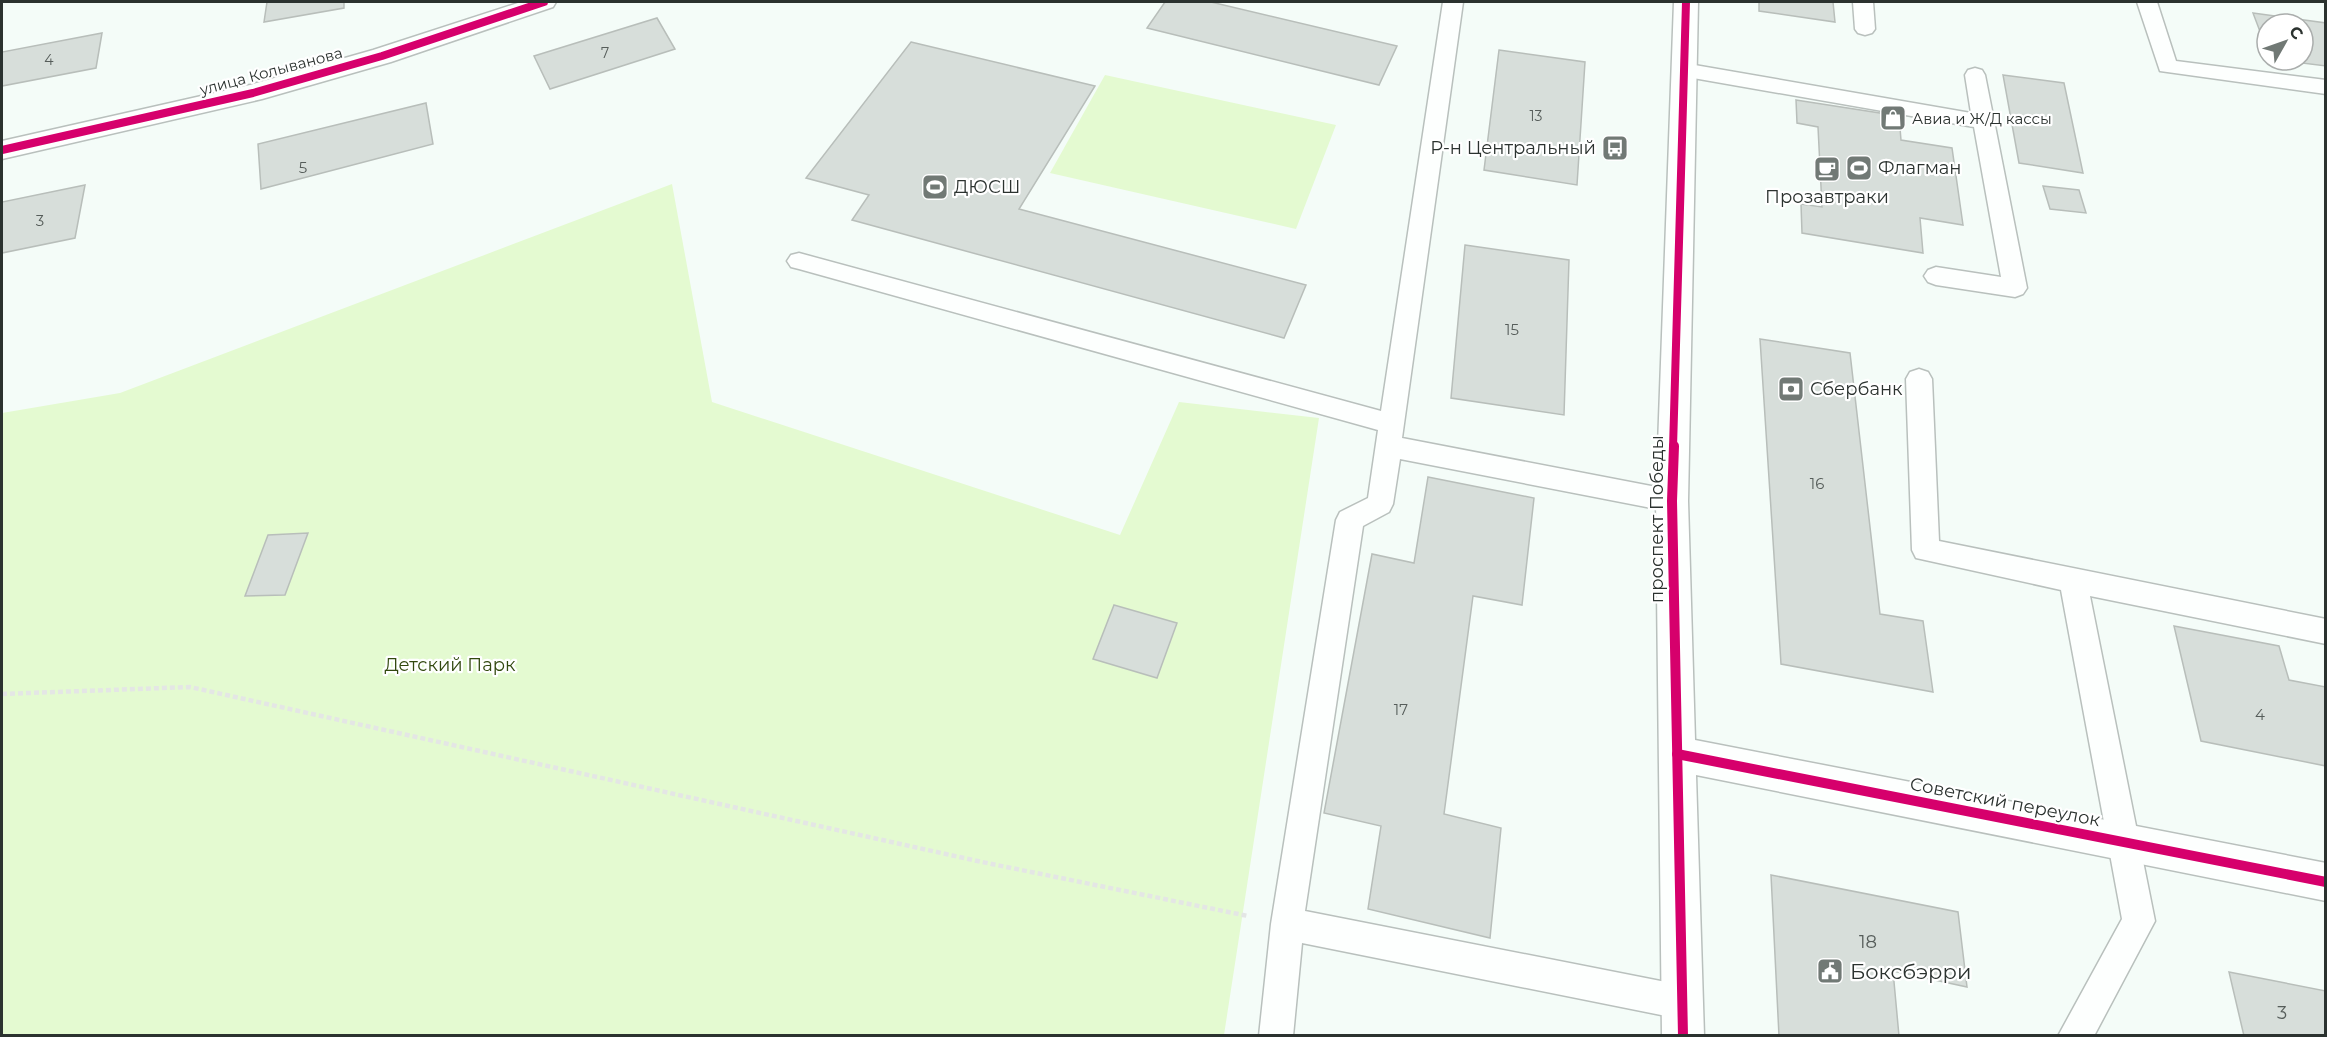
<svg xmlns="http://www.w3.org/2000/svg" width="2327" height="1037" font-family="Montserrat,sans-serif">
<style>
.green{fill:#e4fad1}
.building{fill:#d7deda;stroke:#b8beba;stroke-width:1.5}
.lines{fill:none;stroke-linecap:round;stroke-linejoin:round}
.lane-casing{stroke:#b9c0bd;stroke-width:3}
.street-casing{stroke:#b9c0bd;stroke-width:3}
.path{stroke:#e4e6e5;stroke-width:4.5;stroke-dasharray:5 3;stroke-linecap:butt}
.lane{fill:#fdfffe;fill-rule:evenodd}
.street{fill:#fdfffe;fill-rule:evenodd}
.cycleway-far1-casing{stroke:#fff;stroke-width:10}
.cycleway-casing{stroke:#fff;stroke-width:14}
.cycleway-far1{stroke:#d6006c;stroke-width:8}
.cycleway{stroke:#d6006c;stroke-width:10}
.labels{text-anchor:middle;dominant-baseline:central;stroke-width:4.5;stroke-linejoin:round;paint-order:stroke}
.far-number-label{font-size:14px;fill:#565d5a}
.far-street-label{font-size:15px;fill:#2b322f;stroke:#fff}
.far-poi-label{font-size:15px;fill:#2b322f;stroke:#fff;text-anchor:start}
.number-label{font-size:15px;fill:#565d5a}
.poi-label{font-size:18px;fill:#2b322f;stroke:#fff;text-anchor:start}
.street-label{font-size:18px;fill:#2b322f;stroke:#fff}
.park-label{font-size:18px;fill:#32490f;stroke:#fff}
.near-number-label{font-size:18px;fill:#565d5a}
.near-poi-label{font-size:21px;fill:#2b322f;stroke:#fff;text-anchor:start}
</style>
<rect width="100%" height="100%" fill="#f4fcf8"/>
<g class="green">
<polygon points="1105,75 1336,125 1296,229 1050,173"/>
<polygon points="672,184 712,402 1120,535 1179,402 1319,418 1224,1035 2,1036 2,413 120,393"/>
</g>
<g class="building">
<polygon points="267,2 344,2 344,8 264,22"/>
<polygon points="1165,2 1211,2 1397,46 1379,85 1147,28"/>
<polygon points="1759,2 1833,2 1835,22 1759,11"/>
<polygon points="2253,13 2326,23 2326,66 2278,60 2303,60 2303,24 2267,24 2267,50"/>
<polygon points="657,18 675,49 550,89 534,56"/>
<polygon points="102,33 96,68 2,86 2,52"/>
<polygon points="911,42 1095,86 1019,209 1306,285 1284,338 852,220 869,195 806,178"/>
<polygon points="1499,50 1585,62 1577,185 1484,170"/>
<polygon points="2003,75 2064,83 2083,173 2019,163"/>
<polygon points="1796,100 1899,116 1901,140 1952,148 1963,225 1920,218 1923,253 1802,233 1801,204 1822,207 1818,127 1797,123"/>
<polygon points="426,103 433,144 261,189 258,144"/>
<polygon points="85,185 75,238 2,253 2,202"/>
<polygon points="2043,186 2079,190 2086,213 2050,209"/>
<polygon points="1465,245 1569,260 1564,415 1451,398"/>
<polygon points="1760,339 1850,353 1880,614 1923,621 1933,692 1781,664"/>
<polygon points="1428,477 1534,498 1522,605 1473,596 1444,814 1501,828 1490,938 1368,909 1381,826 1324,813 1372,554 1414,563"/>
<polygon points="308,533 285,595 245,596 268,535"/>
<polygon points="1114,605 1177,623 1157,678 1093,659"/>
<polygon points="2174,626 2279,646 2289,680 2326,687 2326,766 2201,741"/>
<polygon points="1771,875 1958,912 1967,987 1893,971 1899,1036 1779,1036"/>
<polygon points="2229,972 2326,991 2326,1036 2244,1036"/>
</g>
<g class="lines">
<defs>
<g id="lane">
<polygon points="1443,2 1463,2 1402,438 1672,490 1681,493 1685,501 1681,509 1672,512 1400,459 1393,504 1389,512 1363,526 1305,911 1681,985 1693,990 1698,1002 1693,1014 1681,1019 1302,943 1293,1036 1259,1036 1271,924 1336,520 1340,512 1368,498 1378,430 799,269 791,267 787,261 791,255 799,253 1381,411"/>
<polygon points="1853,2 1873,2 1875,29 1872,33 1865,35 1858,33 1855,29"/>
<polygon points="2137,2 2157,2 2176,61 2326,80 2326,94 2160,71"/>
<polygon points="1683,63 1971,113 1965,75 1968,70 1975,68 1982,70 1985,75 2027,288 2023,294 2015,297 1936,285 1928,282 1924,276 1928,270 1936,267 2001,277 1974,127 1676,75 1673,70 1676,65"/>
<polygon points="1919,369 1928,372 1932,379 1939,541 2326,619 2326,644 2090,596 2155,921 2094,1036 2058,1036 2122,919 2061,590 1916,558 1912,550 1906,379 1910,372"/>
</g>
<g id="street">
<polygon points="521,2 556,2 553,7 391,62 262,99 2,159 2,141 250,85 373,50"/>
<polygon points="1674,2 1698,2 1688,501 1695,740 2326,863 2326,901 1696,775 1704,1036 1662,1036 1656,501"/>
</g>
</defs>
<use href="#lane" class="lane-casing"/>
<use href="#street" class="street-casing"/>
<polyline class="path" points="2,694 190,687 982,862 1248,916"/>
<use href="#lane" class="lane"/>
<use href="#street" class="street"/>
<defs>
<g id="cycleway-far1">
<polyline points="2,150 253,93 382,56 544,2"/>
<polyline points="1673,448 1686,2"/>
</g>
<g id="cycleway">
<polyline points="1674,446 1672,501 1683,1036"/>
<polyline points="1677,754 2326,882"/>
</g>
</defs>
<use href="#cycleway-far1" class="cycleway-far1-casing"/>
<use href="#cycleway" class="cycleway-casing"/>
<use href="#cycleway-far1" class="cycleway-far1"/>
<use href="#cycleway" class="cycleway"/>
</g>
<defs>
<symbol id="shop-square" viewBox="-11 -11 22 22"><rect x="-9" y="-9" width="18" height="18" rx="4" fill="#717975" stroke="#fff"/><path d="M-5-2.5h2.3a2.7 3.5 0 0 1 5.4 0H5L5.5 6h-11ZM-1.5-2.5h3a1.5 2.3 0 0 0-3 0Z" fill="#fff"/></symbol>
<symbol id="bus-square" viewBox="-11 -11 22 22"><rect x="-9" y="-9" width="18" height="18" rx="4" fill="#717975" stroke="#fff"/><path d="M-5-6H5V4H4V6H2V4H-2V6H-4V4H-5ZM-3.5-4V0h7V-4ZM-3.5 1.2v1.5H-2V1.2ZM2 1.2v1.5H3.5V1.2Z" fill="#fff"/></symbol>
<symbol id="stadium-square" viewBox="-11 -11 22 22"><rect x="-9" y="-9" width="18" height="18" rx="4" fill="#717975" stroke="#fff"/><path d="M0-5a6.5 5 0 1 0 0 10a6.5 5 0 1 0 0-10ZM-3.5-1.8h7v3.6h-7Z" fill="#fff"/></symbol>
<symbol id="cafe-square" viewBox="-11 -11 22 22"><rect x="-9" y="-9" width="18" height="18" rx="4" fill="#717975" stroke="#fff"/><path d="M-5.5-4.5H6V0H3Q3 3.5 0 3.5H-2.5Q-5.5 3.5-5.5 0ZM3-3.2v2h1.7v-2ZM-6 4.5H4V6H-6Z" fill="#fff"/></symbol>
<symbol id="bank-square" viewBox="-11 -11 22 22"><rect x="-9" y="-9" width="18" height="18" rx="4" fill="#717975" stroke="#fff"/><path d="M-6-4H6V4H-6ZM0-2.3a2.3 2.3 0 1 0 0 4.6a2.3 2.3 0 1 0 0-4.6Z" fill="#fff"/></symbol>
<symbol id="civic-square" viewBox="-11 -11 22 22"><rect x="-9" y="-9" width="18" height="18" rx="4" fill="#717975" stroke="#fff"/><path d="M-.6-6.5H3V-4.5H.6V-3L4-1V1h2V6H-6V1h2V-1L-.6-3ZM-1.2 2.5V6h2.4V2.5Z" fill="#fff"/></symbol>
</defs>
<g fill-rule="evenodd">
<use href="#shop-square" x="1878" y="103" width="30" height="30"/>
<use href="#bus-square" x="1600" y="133" width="30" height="30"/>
<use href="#stadium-square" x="1844" y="153" width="30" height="30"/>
<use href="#cafe-square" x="1812" y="154" width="30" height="30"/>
<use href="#stadium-square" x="920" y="172" width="30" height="30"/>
<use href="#bank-square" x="1776" y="374" width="30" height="30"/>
<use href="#civic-square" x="1815" y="956" width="30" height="30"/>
</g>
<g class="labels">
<g class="far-number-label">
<text x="605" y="53">7</text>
<text x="49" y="60">4</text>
<text x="1536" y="116">13</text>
</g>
<g class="far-street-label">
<text transform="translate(271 71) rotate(-15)">улица Колыванова</text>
</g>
<g class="far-poi-label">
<text x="1912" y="118">Авиа и Ж/Д кассы</text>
</g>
<g class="number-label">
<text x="303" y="167">5</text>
<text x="40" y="220">3</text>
<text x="1512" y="329">15</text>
<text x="1817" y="483">16</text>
<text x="1401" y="709">17</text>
<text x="2260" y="714">4</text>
</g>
<g class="poi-label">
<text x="1596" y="148" text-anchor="end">Р-н Центральный</text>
<text x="1878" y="168">Флагман</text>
<text x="954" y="187">ДЮСШ</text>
<text x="1827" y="197" text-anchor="middle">Прозавтраки</text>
<text x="1810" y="389">Сбербанк</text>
</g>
<g class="street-label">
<text transform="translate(1657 519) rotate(-90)">проспект Победы</text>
<text transform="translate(2005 802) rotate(11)">Советский переулок</text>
</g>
<g class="park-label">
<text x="450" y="665">Детский Парк</text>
</g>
<g class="near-number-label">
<text x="1868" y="942">18</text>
<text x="2282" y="1013">3</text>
</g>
<g class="near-poi-label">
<text x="1850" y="971">Боксбэрри</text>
</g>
</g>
<rect width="2327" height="1037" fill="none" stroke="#2b322f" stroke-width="6"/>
<g transform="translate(2285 42) rotate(50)"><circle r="28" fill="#ffffff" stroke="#aaadac" stroke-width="1.5"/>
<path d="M0-4.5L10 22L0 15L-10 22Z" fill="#717975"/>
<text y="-9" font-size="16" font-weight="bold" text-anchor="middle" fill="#2b322f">С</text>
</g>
</svg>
